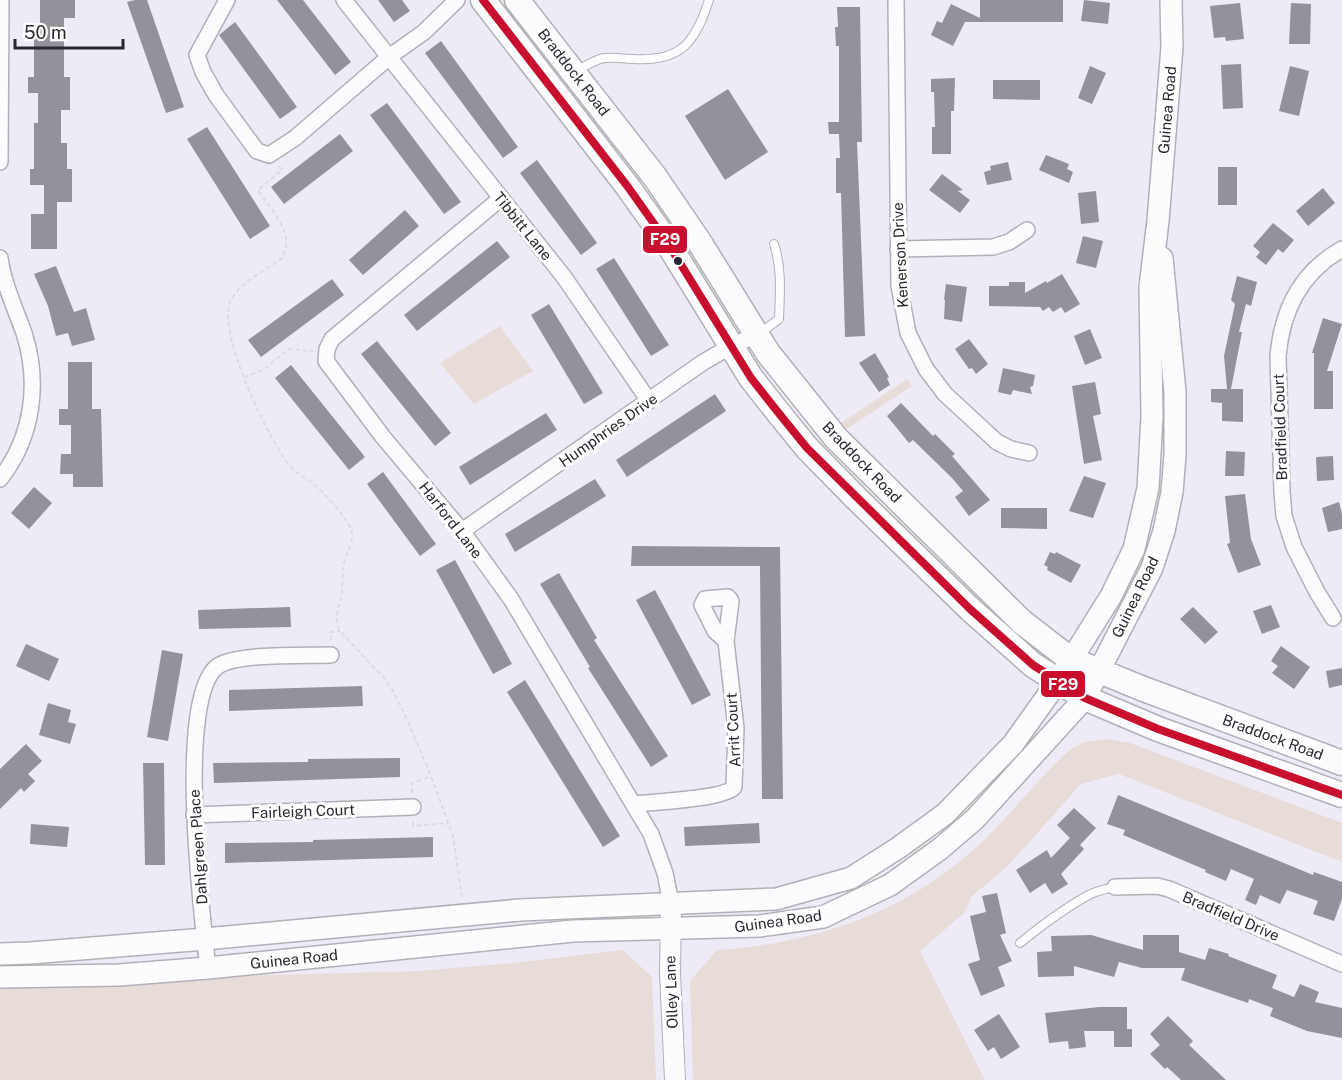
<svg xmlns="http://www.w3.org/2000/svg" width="1342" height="1080" font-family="'Public Sans',sans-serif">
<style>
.green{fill:#e7dcd8}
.building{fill:#93919b}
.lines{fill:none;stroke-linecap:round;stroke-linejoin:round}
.service-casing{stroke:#b2afb9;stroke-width:10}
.minor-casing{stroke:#b2afb9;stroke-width:18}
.tertiary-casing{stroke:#b2afb9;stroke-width:22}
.secondary-casing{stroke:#b2afb9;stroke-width:24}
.primary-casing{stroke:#b2afb9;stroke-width:27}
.path{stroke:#dcdcdf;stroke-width:2;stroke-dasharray:4.5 3;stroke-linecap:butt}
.service{stroke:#fcfcfe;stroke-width:8}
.minor{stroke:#fcfcfe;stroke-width:15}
.tertiary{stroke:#fcfcfe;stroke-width:20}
.secondary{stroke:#fcfcfe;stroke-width:21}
.primary{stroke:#fcfcfe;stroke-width:24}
.bus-1-casing{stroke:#fff;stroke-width:12}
.bus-1{stroke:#c8102e;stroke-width:8}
.bus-dot{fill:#292731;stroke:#fff;stroke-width:2}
.labels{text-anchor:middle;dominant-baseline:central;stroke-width:6;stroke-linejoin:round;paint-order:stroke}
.street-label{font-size:15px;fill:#292731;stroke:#fff}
.line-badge{stroke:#fff;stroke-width:2}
.badge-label{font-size:16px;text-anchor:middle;font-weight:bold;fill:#fff}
</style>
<rect width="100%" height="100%" fill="#eeebf7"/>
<g class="green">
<polygon points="500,326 533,371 474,404 440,363"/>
<polygon points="907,379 912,386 847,429 841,423"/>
<path d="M1107 739 1130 743 1342 823V862L1119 774 1081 784 1008 866 971 897 965 912 920 951 985 1080H693L690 981 717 950C814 944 907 912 979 845 1012 814 1038 778 1071 749L1084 742Z"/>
<polygon points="623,950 652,977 656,1080 0,1080 0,989 238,976 419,971 513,963"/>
</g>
<g class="building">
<polygon points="40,0 75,0 75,18 64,18 64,77 70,77 70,110 61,110 61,143 67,143 67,169 72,169 72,202 57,202 57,249 31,249 31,214 44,214 44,185 30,185 30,169 34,169 34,123 38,123 38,93 28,93 28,77 34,77 34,30 40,30"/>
<polygon points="135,0 147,0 184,107 166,113 127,2"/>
<polygon points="277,0 303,0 351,62 335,75"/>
<polygon points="378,0 402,0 410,11 394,22"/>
<polygon points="980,0 1063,0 1063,22 965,22 953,46 931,35 937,21 942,23 951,4 980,18"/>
<polygon points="1084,0 1110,3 1108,24 1081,21"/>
<polygon points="1240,3 1244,39 1226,41 1225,37 1214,38 1210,6"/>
<polygon points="1291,3 1311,4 1310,44 1289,44"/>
<polygon points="837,7 860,7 862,142 857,142 865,336 845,337 841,193 836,193 836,158 840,158 839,134 829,134 828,122 839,122 839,46 836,46 835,27 838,27"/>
<polygon points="235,22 297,107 280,119 219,35"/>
<polygon points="441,41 518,147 503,158 425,53"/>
<polygon points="1241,64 1243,108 1223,109 1221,65"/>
<polygon points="1090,66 1106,73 1092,104 1078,98"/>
<polygon points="1290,66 1309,71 1299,116 1279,111"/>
<polygon points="955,78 954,111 951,111 951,154 932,154 932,127 935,127 934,92 931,92 931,79"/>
<polygon points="993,80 1040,80 1040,100 993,99"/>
<polygon points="728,89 768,152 725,180 685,116"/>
<polygon points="387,103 461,202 444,214 370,115"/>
<polygon points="207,127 270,226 250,239 187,139"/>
<polygon points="340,134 353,151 284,204 271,187"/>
<polygon points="1046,155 1069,164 1067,169 1073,172 1069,183 1039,170"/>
<polygon points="537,160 597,243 581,255 520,173"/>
<polygon points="1008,162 1012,180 987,185 984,172 991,170 990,166"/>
<rect x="1218" y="167" width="19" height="38"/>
<polygon points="942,174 963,190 958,191 970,200 960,213 929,190"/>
<polygon points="1323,188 1335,203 1308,226 1296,211"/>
<polygon points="1096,191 1099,222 1081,224 1078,193"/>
<polygon points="405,210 419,226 363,275 349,260"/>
<polygon points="1273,223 1294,240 1283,253 1278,249 1266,265 1256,257 1260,252 1253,246"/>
<polygon points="1083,236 1103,241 1096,268 1076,263"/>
<polygon points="497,241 510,257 417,331 404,315"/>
<polygon points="614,258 669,345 651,356 596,269"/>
<polygon points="56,266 74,312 86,308 95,340 72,346 68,333 56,336 48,306 34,274"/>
<polygon points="1062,274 1080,304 1065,313 1061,307 1053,312 1049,307 1043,311 1040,307 989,306 989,286 1009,286 1009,282 1025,282 1025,293 1046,281 1047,283"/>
<polygon points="1237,276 1257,282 1251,306 1246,304 1239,332 1242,332 1231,389 1243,389 1243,422 1222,421 1222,403 1211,402 1211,389 1227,389 1224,356 1235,304 1231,300"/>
<polygon points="332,279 344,295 261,357 248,340"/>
<polygon points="946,284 967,287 962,322 944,319 945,300 944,300"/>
<polygon points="549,304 603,393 584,404 531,315"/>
<polygon points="1323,318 1342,324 1327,371 1333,371 1333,409 1314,409 1314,353 1312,353"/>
<polygon points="1090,329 1102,358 1085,365 1074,336"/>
<polygon points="969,339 988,364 976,374 972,368 969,369 955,349"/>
<polygon points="377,341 451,433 435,446 361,354"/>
<polygon points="875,353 889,377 887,378 890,385 879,392 859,363"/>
<polygon points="68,362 92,362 92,409 101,409 103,487 73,487 73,474 60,474 61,454 71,454 71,425 59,425 59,409 68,409"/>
<polygon points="291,365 365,457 349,470 275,378"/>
<polygon points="1003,368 1035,375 1033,386 1030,387 1032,394 1013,390 1011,395 998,392"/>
<polygon points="1095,382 1101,414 1093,416 1102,460 1084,464 1072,386"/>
<polygon points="715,394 726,411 627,477 616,460"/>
<polygon points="901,403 933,436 935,434 955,454 952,456 990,500 969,516 955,497 963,491 952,478 913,440 909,443 887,416"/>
<polygon points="546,413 557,430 470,485 459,467"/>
<polygon points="1226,451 1245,452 1244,476 1225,476"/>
<polygon points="1333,456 1334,480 1317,481 1316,457"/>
<polygon points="383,472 436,544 420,556 367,484"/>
<polygon points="1084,476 1106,483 1093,518 1069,511"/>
<polygon points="595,479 606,496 515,552 505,534"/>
<polygon points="34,487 52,503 29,529 11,513"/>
<polygon points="1245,494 1251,539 1261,565 1238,573 1227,544 1230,543 1225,496"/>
<polygon points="1339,502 1342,514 1342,529 1328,532 1322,508"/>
<polygon points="1001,508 1047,508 1047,529 1001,528"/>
<polygon points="632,546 780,547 783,799 762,799 760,566 631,566"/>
<polygon points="1050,552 1055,554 1056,552 1081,565 1071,583 1047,570 1048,567 1044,565"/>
<polygon points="455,560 512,664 493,674 436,570"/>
<polygon points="559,573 597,638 594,640 668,756 651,767 588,668 590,667 540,584"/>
<polygon points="655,590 711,695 692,705 636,600"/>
<polygon points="1271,605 1280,627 1262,634 1253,611"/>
<polygon points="290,607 291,627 199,629 198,610"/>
<polygon points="1193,607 1218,632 1205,644 1180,619"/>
<polygon points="26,644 59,659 49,681 16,666"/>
<polygon points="1281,646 1310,667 1294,689 1272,673 1278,666 1271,661"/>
<polygon points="162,650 183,654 168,741 147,737"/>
<polygon points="1342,668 1342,685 1329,688 1326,671"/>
<polygon points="525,680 620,836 603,847 507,692"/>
<polygon points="362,686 363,706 229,711 229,690"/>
<polygon points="48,703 71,710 68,722 76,724 70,744 39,735"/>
<polygon points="26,744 42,761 28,774 35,781 24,792 21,788 0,809 0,769"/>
<polygon points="400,758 400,777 214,783 213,763 308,762 308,759"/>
<polygon points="143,763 164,763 165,865 145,865"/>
<polygon points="1118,795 1313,875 1314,872 1342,882 1342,899 1334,921 1313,914 1318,901 1287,890 1280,904 1260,895 1256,905 1245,900 1254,879 1231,869 1226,881 1205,872 1206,870 1123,835 1125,830 1107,824"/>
<polygon points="1074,808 1096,828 1080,845 1084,849 1061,874 1068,884 1052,894 1045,883 1030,893 1016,870 1047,850 1051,858 1070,838 1057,825"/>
<polygon points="759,823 760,843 685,846 684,827"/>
<polygon points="31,824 69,827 67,847 30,844"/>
<polygon points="433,837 433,857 225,863 225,843 313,842 313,840"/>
<polygon points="997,893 1006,933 1000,935 1012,961 998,967 1005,986 981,996 968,964 980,960 970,916 986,912 982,896"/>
<polygon points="1091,935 1143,950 1143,935 1179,935 1179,952 1205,960 1209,948 1229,954 1228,956 1277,975 1272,988 1294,997 1300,984 1319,992 1315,1002 1342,1008 1342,1038 1307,1031 1270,1016 1273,1008 1249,999 1248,1003 1181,980 1185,968 1142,968 1119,962 1114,977 1074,966 1074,976 1038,977 1037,952 1052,951 1051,936"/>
<polygon points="1099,1007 1127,1007 1127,1029 1132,1029 1132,1047 1114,1047 1114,1031 1084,1031 1086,1047 1069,1049 1068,1041 1049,1043 1045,1013"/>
<polygon points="999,1014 1020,1047 1001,1059 994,1047 988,1051 974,1030"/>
<polygon points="1168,1016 1193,1041 1189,1045 1226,1080 1181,1080 1167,1067 1165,1069 1150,1054 1160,1045 1150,1034"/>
</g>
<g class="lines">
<defs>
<g id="service">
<path d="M575 72C583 67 592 62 600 59 609 56 623 59 633 59 681 62 695 43 709 0"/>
<path d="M759 334 779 319C780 293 782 268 774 244"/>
<path d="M1020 943C1041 926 1063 909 1087 896 1095 891 1106 889 1115 887"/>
</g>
<g id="minor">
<polyline points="227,0 197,55 203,72 216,95 257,151 269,155 295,138 389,57 344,0"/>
<polyline points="457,0 424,32 389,57 564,277 649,401"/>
<polyline points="896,0 899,286 908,333 926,369 945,394 997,442 1011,449 1029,453"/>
<polyline points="0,162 1,0"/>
<polyline points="500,199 332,339 327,349 326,361 383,437 462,531 511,599 651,834 665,873 671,903"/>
<polyline points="898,249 993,247 1009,242 1027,230"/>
<path d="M0 258C4 285 15 308 24 333 40 383 33 437 0 479"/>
<polyline points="462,531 702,363 731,346 757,335"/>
<path d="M1333 618 1317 592 1294 547 1284 516 1282 492 1278 356C1282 310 1301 272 1342 249"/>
<path d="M634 804C653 802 725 799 734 787L736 728 726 641 731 601 728 597 705 599 702 605 715 631 726 641"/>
<polyline points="194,815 413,807"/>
<polyline points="1115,887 1157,886 1169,889 1342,964"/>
<path d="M208 968C202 916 175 696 218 666 238 653 305 656 331 655"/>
</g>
<polyline id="tertiary" points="671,903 670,973 675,1080"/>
<g id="secondary">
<polyline points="0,954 30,953 205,939 520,910 776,899 851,878 898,848 945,814 1013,744 1058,681 1111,596 1134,549 1148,488 1152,417 1150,287 1158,221 1172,47 1171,0"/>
<polyline points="0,977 119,975 208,968 573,931 760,926 823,917 890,885 940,849 975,819 1085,698 1152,568 1164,531 1172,492 1175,455 1175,392 1162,258"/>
</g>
<g id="primary">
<polyline points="483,0 628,187 667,242 751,378 777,411 807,448 856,498 970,609 1033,665 1085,698 1158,729 1342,795"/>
<polyline points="517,0 655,177 700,243 768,353 836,438 1022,622 1070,659 1141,688 1342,763"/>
</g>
</defs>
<use href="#service" class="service-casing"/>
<use href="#minor" class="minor-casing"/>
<use href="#tertiary" class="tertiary-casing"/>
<use href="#secondary" class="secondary-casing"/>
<use href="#primary" class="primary-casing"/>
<g class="path">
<path d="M279 166 282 170 258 190C271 210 299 237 280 260 264 271 240 282 231 300 215 330 270 443 291 467 297 474 306 478 313 484 324 492 346 517 351 529 355 542 346 553 344 564 342 573 343 582 342 592 340 609 332 613 340 631L384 678 391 687 404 713 431 776 453 836 462 897"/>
<polyline points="244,377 263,370 289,349 313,351"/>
<polyline points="331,640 330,632 340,631"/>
<polyline points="412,793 412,783 431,776"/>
<polyline points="413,822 413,826 448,823"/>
</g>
<use href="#service" class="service"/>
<use href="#minor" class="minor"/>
<use href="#tertiary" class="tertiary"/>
<use href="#secondary" class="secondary"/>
<use href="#primary" class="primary"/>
<defs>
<polyline id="bus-1" points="483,0 628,187 667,242 751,378 777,411 807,448 970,609 1033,665 1085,698 1158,729 1342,795"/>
</defs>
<use href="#bus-1" class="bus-1-casing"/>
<use href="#bus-1" class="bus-1"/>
</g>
<circle class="bus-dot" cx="678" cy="261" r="5"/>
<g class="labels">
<g class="street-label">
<text transform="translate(574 72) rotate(52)">Braddock Road</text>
<text transform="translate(1167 110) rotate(-85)">Guinea Road</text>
<text transform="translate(523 226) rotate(51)">Tibbitt Lane</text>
<text transform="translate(900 255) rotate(-93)">Kenerson Drive</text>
<text transform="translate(1280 427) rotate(-92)">Bradfield Court</text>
<text transform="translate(608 430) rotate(-35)">Humphries Drive</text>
<text transform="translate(862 462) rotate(46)">Braddock Road</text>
<text transform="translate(451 520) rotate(52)">Harford Lane</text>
<text transform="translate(1135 597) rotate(-64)">Guinea Road</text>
<text transform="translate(733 730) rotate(-93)">Arrit Court</text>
<text transform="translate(1273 737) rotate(20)">Braddock Road</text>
<text transform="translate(303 811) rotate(-2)">Fairleigh Court</text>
<text transform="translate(198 847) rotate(-94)">Dahlgreen Place</text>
<text transform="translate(1231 916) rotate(23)">Bradfield Drive</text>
<text transform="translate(778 921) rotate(-8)">Guinea Road</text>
<text transform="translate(294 959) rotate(-6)">Guinea Road</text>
<text transform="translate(671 992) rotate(-92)">Olley Lane</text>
</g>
</g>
<g class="line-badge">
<rect x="642" y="225" width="46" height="29" rx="6" fill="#c8102e"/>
<rect x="1040" y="670" width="46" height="28" rx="6" fill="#c8102e"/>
</g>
<g class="badge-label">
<text x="665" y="245">F29</text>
<text x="1063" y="690">F29</text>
</g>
<path d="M15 39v9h108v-9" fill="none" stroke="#292731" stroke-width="3"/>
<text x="24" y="39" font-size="18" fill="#292731" stroke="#ffffff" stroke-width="4.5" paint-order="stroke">50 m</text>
</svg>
